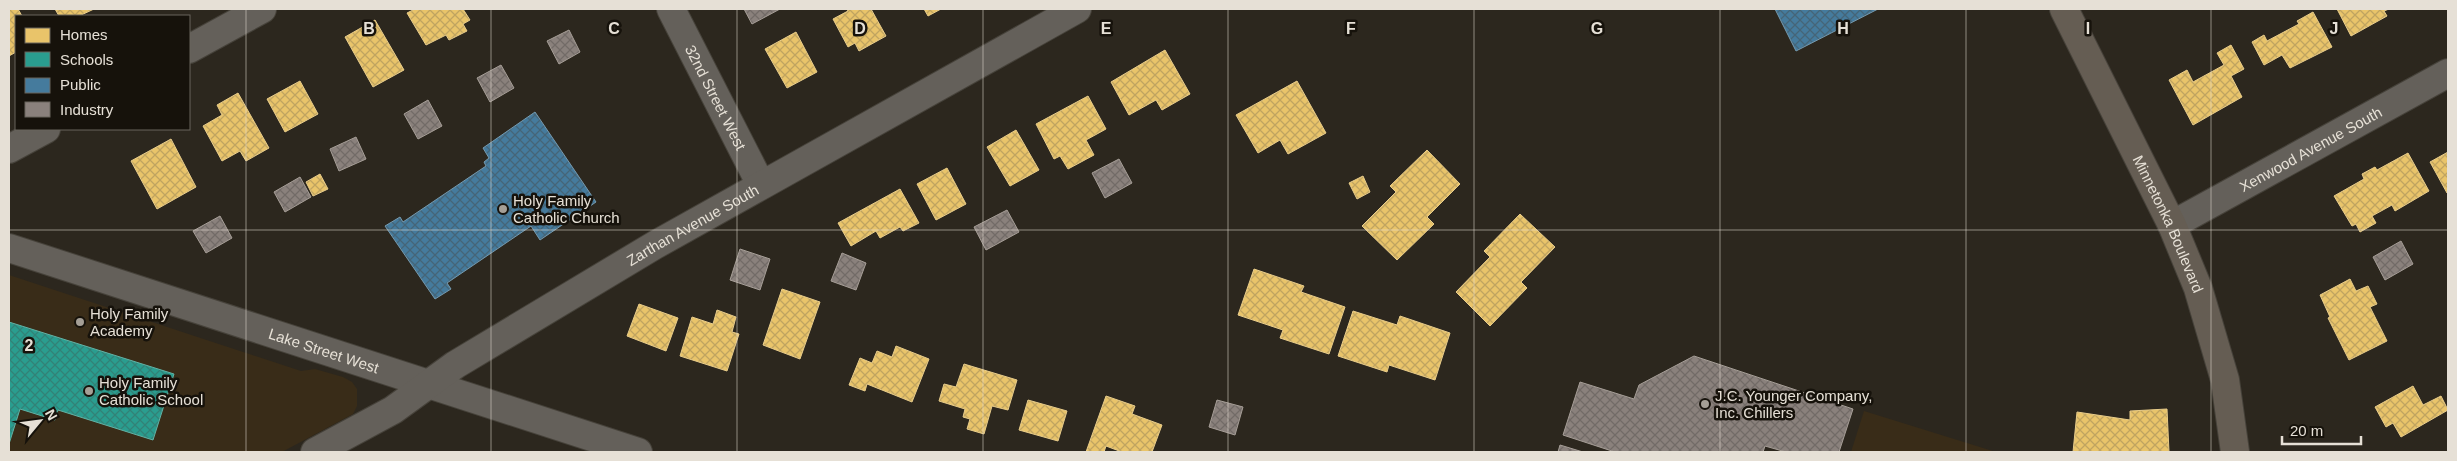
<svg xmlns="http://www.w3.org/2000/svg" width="2457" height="461" font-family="Helvetica,sans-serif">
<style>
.built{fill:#392c18}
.homes{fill:url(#homes-cross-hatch);stroke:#e8cc8a}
.schools{fill:url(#schools-cross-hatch);stroke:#62b1a4}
.public{fill:url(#public-cross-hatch);stroke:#7599ae}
.industry{fill:url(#industry-cross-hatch);stroke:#a69e97}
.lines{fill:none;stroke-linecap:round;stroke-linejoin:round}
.minor-casing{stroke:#46423a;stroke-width:30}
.major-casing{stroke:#46423a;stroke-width:30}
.minor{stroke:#64605a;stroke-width:28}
.major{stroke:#655d53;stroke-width:28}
.grid{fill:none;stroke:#e6e0d6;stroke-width:1;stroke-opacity:0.55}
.poi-dot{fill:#a59f96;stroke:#16120b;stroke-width:2}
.labels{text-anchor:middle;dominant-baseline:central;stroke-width:5;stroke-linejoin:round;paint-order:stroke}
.street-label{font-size:15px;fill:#e6e0d6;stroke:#16120b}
.poi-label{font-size:15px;fill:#e6e0d6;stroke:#16120b;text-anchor:start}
.grid-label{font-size:16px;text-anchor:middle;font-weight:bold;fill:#e6e0d6;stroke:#16120b;stroke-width:5;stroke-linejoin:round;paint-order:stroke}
</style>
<defs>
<pattern id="homes-cross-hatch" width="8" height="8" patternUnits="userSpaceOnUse" patternTransform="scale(1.25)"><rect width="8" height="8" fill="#e9c46a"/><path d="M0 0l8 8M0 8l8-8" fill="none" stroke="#c0a460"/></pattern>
<pattern id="schools-cross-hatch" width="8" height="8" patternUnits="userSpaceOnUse" patternTransform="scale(1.25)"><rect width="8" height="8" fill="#2a9d8f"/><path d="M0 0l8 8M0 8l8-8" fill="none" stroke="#328277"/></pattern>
<pattern id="public-cross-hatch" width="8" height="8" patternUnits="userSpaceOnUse" patternTransform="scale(1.25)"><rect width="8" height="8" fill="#457b9d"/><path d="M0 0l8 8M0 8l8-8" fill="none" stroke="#456578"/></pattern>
<pattern id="industry-cross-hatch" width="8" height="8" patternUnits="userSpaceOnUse" patternTransform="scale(1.25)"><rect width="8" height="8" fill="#8a817c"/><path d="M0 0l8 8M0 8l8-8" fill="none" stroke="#726b67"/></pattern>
</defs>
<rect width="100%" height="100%" fill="#2c271e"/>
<g class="built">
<polygon points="9,275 301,371 315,369 343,377 352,382 357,389 357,406 353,414 282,452 9,452"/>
<polygon points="1864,411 1996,452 1851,452"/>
</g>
<g class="homes">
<polygon points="9,9 18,9 22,16 16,16 16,52 9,56"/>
<polygon points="55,9 94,9 79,16 59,16"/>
<polygon points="415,9 463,9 470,20 463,24 467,31 449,40 446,35 426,45 407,13"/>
<polygon points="847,9 871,9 886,36 859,51 855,43 848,47 833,19 848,11"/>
<polygon points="924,9 941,9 928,16"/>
<polygon points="2337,9 2389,9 2384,11 2387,16 2351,36"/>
<polygon points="2313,12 2332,47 2290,68 2282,55 2264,65 2252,42 2264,35 2267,41 2299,24 2297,21"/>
<polygon points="375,20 404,70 373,87 345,37"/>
<polygon points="796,32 817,72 787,88 765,49"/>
<polygon points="2231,45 2244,69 2231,76 2242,97 2193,125 2169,80 2187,70 2193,82 2224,65 2217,53"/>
<polygon points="1165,50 1190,94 1162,110 1156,100 1129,115 1111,82"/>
<polygon points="300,81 318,114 285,132 267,99"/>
<polygon points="1297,81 1326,133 1288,154 1280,140 1258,153 1236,115"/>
<polygon points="238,93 269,148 246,161 240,151 222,161 203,126 222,115 217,105"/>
<polygon points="1088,96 1106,129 1086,140 1094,155 1068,169 1060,156 1054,159 1036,124"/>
<polygon points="1016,130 1039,170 1010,186 987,147"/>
<polygon points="171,139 196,187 157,209 131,161"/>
<polygon points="1427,150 1460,184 1427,217 1434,224 1397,260 1362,226 1396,192 1390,186"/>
<polygon points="2448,152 2448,193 2447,193 2430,162"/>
<polygon points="2408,153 2429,191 2395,211 2392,205 2372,216 2376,223 2360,232 2356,224 2352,226 2334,196 2364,179 2362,174 2375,167 2377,170"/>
<polygon points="947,168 966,204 936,220 917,184"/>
<polygon points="320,174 328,189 313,196 306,182"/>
<polygon points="1363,176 1370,192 1357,199 1349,183"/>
<polygon points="900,189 919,223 903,231 900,227 880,238 876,231 851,246 838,223"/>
<polygon points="1520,214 1555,247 1521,282 1527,288 1490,326 1456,292 1490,257 1484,251"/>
<polygon points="1254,269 1304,286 1301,292 1345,307 1329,354 1280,338 1283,330 1238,315"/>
<polygon points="2350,279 2356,291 2368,286 2377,304 2370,307 2387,341 2349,360 2328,318 2330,317 2320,295"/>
<polygon points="782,289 820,302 800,359 763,345"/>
<polygon points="639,304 678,318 666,351 627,336"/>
<polygon points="717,310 736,317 732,332 739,334 727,371 680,356 692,317 713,324"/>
<polygon points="1353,311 1397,325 1400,316 1450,333 1435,380 1389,365 1387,372 1338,356"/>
<polygon points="896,346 929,359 912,402 867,384 865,391 849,385 860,358 872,363 877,351 892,357"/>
<polygon points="964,364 1017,380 1008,410 992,406 984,434 967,429 970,419 963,417 965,409 939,401 944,384 956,387"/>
<polygon points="2413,386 2423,405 2441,396 2448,410 2401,437 2393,423 2386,427 2375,407"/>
<polygon points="1106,396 1135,406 1132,414 1162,425 1152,452 1122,452 1106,446 1104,452 1086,452"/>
<polygon points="1028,400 1067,411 1058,441 1019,430"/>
<polygon points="2167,409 2169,452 2073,452 2077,412 2130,420 2130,411"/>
</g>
<polygon class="schools" points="9,322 174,374 153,440 58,410 55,420 20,409 9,444"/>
<g class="public">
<polygon points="1775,9 1878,9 1796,51"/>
<polygon points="535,112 596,202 540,240 531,226 447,283 451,289 435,299 385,226 400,217 403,222 486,166 484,162 489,158 483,148"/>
</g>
<g class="industry">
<polygon points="744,9 780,9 752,24"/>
<polygon points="569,30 580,52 559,64 547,41"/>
<polygon points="501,65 514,88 490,102 477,78"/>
<polygon points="428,100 442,126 418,139 404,114"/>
<polygon points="356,137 366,159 339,171 330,149"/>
<polygon points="1119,159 1132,183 1105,198 1092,173"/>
<polygon points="300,177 311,197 285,212 274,192"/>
<polygon points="1007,210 1019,232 986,250 974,227"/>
<polygon points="220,216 232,238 206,253 193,231"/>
<polygon points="2401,241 2413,264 2385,280 2373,257"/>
<polygon points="740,249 770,259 760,290 730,280"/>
<polygon points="842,253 866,263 856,290 831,281"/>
<polygon points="1694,356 1853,409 1839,452 1786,452 1765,446 1763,452 1615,452 1563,435 1580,382 1634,399 1639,385"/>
<polygon points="1217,400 1243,407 1235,435 1209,427"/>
<polygon points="1560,445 1583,452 1558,452"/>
</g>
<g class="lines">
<defs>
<g id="minor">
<path id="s1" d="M671 9 761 185"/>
<polyline points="189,49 262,9"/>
<polyline points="9,149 46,129"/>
<path id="s2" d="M2172 225 2448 73"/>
<path id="s3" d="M9 248 638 452"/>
<path id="s4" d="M315 452 393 410 455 365 655 245 1077 9"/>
</g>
<g id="major">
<path id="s5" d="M2064 9 2172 225 2198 288 2225 380 2235 452"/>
</g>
</defs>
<use href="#minor" class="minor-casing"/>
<use href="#major" class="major-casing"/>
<use href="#minor" class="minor"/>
<use href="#major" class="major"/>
</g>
<path class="grid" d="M246 9V452M491 9V452M737 9V452M983 9V452M1228 9V452M1474 9V452M1720 9V452M1966 9V452M2211 9V452M9 230H2448"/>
<g class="poi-dot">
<circle cx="503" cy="209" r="5"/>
<circle cx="80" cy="322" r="5"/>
<circle cx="89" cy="391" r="5"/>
<circle cx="1705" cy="404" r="5"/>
</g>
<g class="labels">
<g class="street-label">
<text stroke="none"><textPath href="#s1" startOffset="99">32nd Street West</textPath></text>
<text stroke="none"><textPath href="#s2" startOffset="158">Xenwood Avenue South</textPath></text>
<text stroke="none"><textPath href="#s5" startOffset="239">Minnetonka Boulevard</textPath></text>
<text stroke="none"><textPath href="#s4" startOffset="441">Zarthan Avenue South</textPath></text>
<text stroke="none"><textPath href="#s3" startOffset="331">Lake Street West</textPath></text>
</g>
<g class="poi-label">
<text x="513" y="200">Holy Family<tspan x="513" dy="17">Catholic Church</tspan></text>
<text x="90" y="313">Holy Family<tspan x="90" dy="17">Academy</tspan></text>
<text x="99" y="382">Holy Family<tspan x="99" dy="17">Catholic School</tspan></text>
<text x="1715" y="395">J.C. Younger Company,<tspan x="1715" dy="17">Inc. Chillers</tspan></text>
</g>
</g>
<g class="grid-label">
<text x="369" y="34">B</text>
<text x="614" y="34">C</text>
<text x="860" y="34">D</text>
<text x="1106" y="34">E</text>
<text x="1351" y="34">F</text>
<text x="1597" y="34">G</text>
<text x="1843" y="34">H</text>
<text x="2088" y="34">I</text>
<text x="2334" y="34">J</text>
<text x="29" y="351">2</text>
</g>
<rect width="2457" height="461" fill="none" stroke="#e6e0d6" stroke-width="20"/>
<rect x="15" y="15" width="175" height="115" fill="#16120b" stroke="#69645c"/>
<rect x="25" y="28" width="25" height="15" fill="#e9c46a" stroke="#69645c"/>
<text x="60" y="40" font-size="15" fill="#e6e0d6">Homes</text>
<rect x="25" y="52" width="25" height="15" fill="#2a9d8f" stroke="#69645c"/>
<text x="60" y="65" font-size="15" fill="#e6e0d6">Schools</text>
<rect x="25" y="78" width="25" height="15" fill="#457b9d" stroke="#69645c"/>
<text x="60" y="90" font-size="15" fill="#e6e0d6">Public</text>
<rect x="25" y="102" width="25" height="15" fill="#8a817c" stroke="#69645c"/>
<text x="60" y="115" font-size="15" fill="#e6e0d6">Industry</text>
<g transform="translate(40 421) rotate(61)" stroke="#16120b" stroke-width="4" paint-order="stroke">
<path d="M0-4L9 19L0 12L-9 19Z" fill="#e6e0d6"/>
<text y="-8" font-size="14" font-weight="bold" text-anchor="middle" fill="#e6e0d6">N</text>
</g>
<path d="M2282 436v8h79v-8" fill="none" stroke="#e6e0d6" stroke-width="2.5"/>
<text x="2290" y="436" font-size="15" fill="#e6e0d6" stroke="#16120b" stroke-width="4" paint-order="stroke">20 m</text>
</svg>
